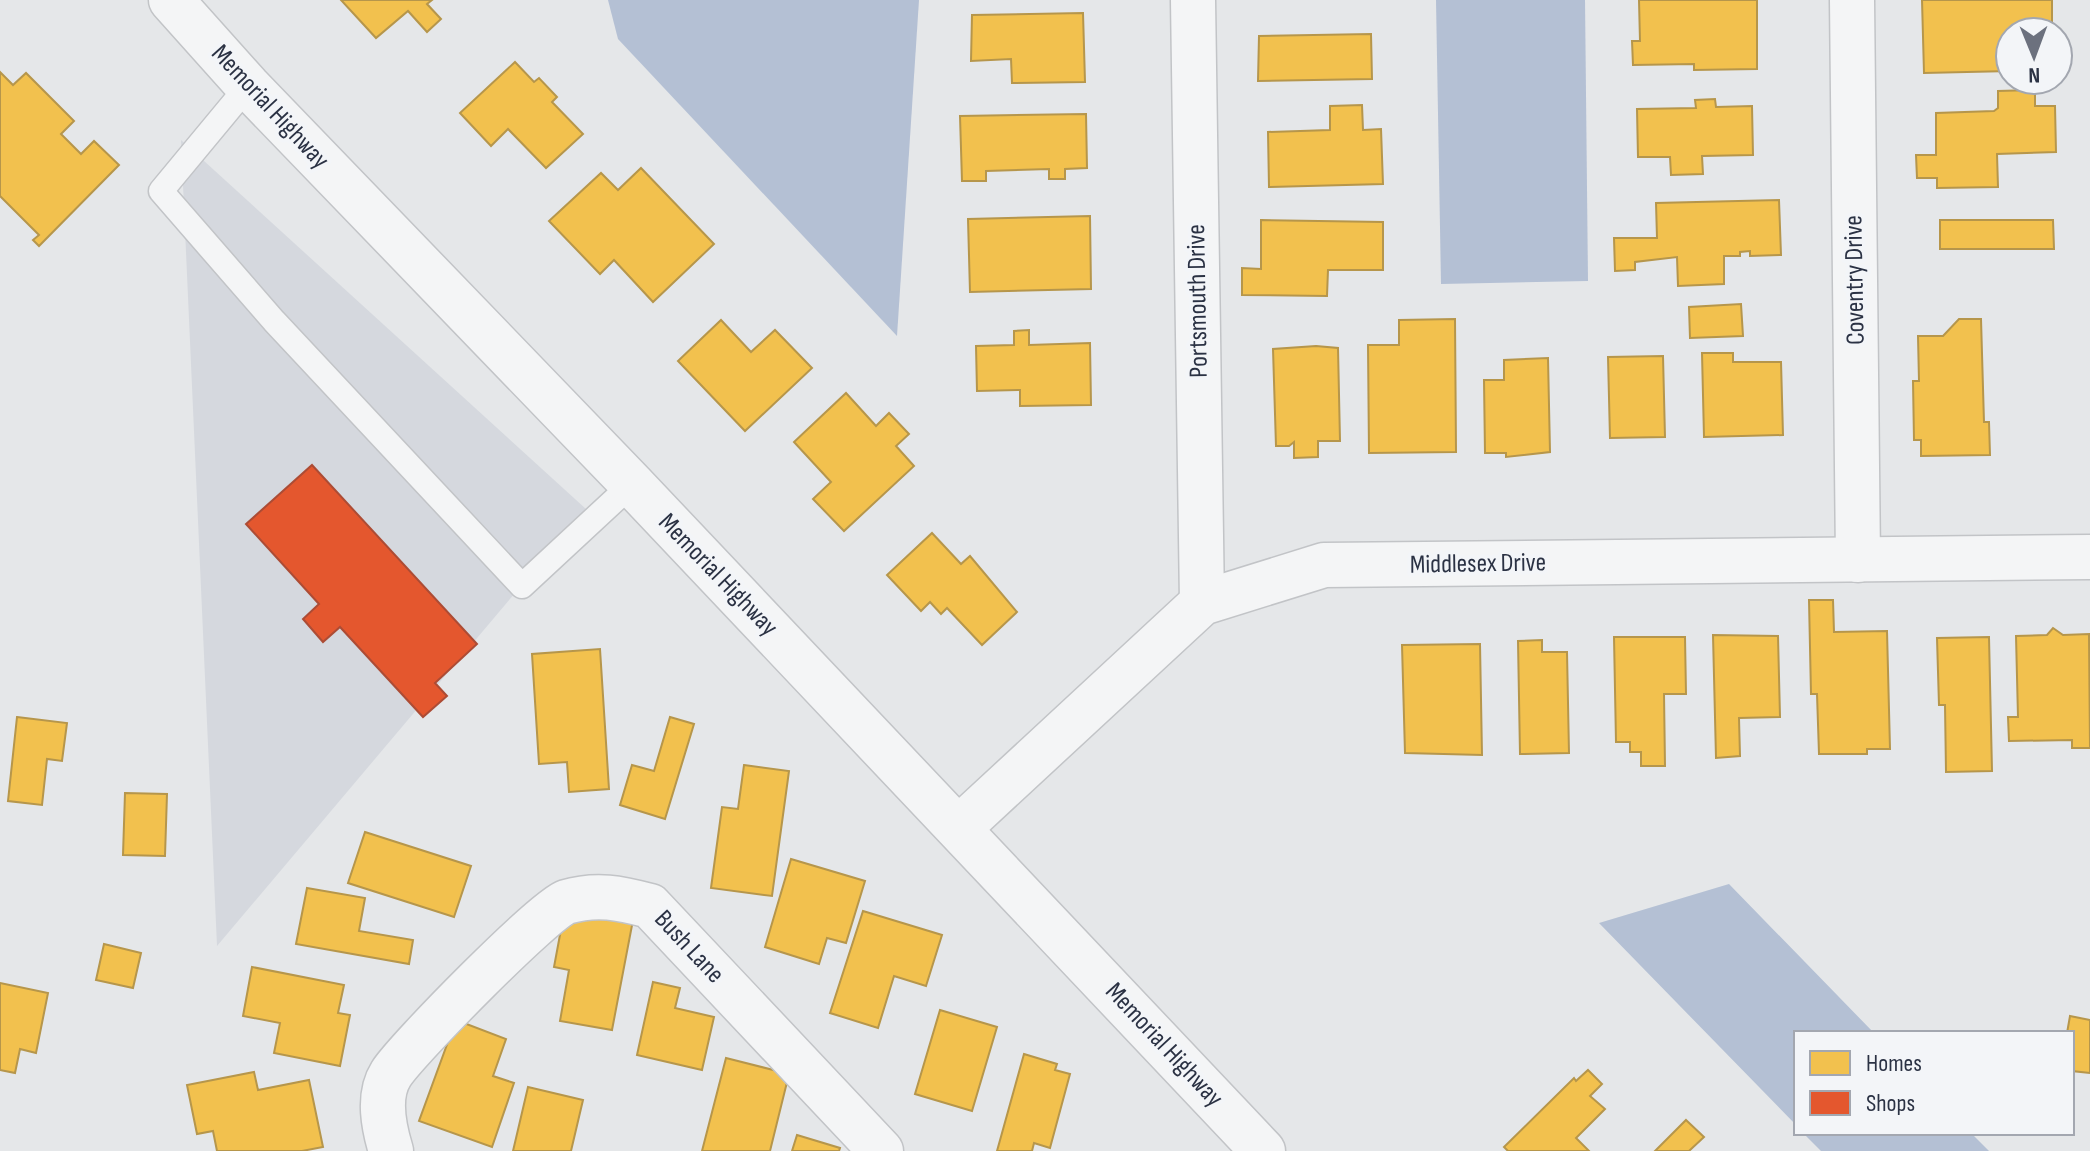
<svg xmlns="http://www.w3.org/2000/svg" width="2090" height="1151" font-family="'Sofia Sans Condensed',sans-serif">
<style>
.built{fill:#d5d8de}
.water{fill:#b4c0d4}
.homes{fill:#f2c14e;stroke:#b6964b;stroke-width:2}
.shops{fill:#e4572e;stroke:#ac4c35;stroke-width:2}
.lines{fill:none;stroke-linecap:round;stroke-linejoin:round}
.lane-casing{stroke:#c2c4c7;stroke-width:27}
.street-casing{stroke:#c2c4c7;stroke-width:47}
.lane{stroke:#f4f5f6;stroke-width:24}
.street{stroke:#f4f5f6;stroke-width:44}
.labels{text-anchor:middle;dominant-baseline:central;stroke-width:8;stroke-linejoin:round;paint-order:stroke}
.street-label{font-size:26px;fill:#2b3244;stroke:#f3f5f8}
</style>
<rect width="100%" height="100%" fill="#e5e7e9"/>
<polygon class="built" points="181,140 586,509 217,946"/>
<g class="water">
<polygon points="608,0 919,0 897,336 618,39"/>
<polygon points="1436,0 1585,0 1588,281 1441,284"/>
<polygon points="1729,884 1874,1033 1796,1033 1796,1125 1599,923"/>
<polygon points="1803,1133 1971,1133 1989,1151 1821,1151"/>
</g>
<g class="homes">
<polygon points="341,0 432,0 427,4 441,19 427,32 408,11 376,38"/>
<polygon points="1639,0 1757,0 1757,69 1694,70 1694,64 1633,65 1632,41 1640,41"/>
<polygon points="1922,0 2052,0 2052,32 2010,32 2010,71 1924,73"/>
<polygon points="1083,13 1085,82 1012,83 1011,59 971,61 972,15"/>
<polygon points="1371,34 1372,79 1258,81 1259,36"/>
<polygon points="515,62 534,82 539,78 557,97 552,102 583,134 546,168 508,129 491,146 460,113"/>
<polygon points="0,72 13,85 26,73 74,121 61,134 81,154 94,141 119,165 39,246 33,240 39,235 0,196"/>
<polygon points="2035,90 2035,106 2055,106 2056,152 1997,154 1998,187 1937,188 1937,178 1917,178 1916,155 1936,155 1936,113 1994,111 1998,108 1998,91"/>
<polygon points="1715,99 1716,107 1752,106 1753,155 1702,156 1703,174 1671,175 1670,157 1638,157 1637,109 1696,108 1695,100"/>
<polygon points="1362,105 1363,130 1381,129 1383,184 1269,187 1268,132 1330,130 1330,106"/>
<polygon points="1086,114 1087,168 1065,169 1065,179 1049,179 1049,169 986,171 986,181 962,181 960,116"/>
<polygon points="641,168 714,244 653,302 614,260 600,274 549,221 601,173 618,190"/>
<polygon points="1779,200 1781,255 1750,256 1750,251 1740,252 1740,256 1724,256 1724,284 1678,286 1677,257 1635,262 1635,270 1615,271 1614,238 1657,238 1656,203"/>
<polygon points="1090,216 1091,289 970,292 968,219"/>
<polygon points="1261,220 1383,222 1383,270 1328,270 1327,296 1242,295 1242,268 1261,269"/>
<polygon points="1940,220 2053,220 2054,249 1940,249"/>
<polygon points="1741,304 1743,336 1690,338 1689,307"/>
<polygon points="1455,319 1456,452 1369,453 1368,345 1399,345 1399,320"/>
<polygon points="1959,319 1981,319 1984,422 1989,422 1990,455 1921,456 1921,440 1914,440 1913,381 1919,381 1918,336 1943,336"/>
<polygon points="721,320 751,352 775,330 812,368 745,431 678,361"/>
<polygon points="1029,330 1029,345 1090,343 1091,405 1020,406 1020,390 977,391 976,346 1014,345 1014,331"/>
<polygon points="1316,346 1338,348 1340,441 1318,441 1318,457 1294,458 1294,442 1289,446 1276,446 1273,349"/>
<polygon points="1702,353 1733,353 1733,362 1781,362 1783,435 1704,437"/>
<polygon points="1663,356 1665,437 1610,438 1608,357"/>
<polygon points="1548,358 1550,452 1506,457 1506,453 1485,453 1484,380 1504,380 1504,360"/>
<polygon points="846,393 876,426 889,413 909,434 896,446 914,466 844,531 813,499 831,482 794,442"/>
<polygon points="932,533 961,564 970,556 1017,612 982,645 947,608 941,614 930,602 921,611 887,575"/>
<polygon points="1809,600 1833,600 1834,632 1887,631 1890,749 1867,749 1867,754 1819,754 1817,694 1811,694"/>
<polygon points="2053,628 2063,635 2089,634 2090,748 2072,748 2072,740 2009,741 2008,717 2018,717 2016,636 2047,635"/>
<polygon points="1713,635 1778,636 1780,717 1739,718 1740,756 1716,758"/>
<polygon points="1614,637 1685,637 1686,694 1664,694 1665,766 1641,766 1641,752 1630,752 1630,742 1616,742"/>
<polygon points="1989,637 1992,771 1946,772 1945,705 1939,705 1937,638"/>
<polygon points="1542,640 1542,652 1567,652 1569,753 1520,754 1518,641"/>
<polygon points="1480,644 1482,755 1405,753 1402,645"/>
<polygon points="600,649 609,789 569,792 567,762 539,764 532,654"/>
<polygon points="17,717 67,723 62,761 47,759 42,805 8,801"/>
<polygon points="670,717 694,724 665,819 620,805 632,765 654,771"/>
<polygon points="744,765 789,771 772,896 711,888 722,807 738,809"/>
<polygon points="125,793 167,794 165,856 123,855"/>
<polygon points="365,832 471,866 454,917 348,883"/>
<polygon points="791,859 865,881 846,943 827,938 819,964 765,947"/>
<polygon points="307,888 365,898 359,931 413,940 409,964 296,944"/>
<polygon points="565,908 633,920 612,1030 560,1021 569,970 554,967"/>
<polygon points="863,911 942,935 926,986 894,976 878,1028 830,1013"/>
<polygon points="104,944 141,953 133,988 96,980"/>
<polygon points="252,967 344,985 338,1013 350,1015 340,1066 274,1053 280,1023 243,1016"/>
<polygon points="653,982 680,988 675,1008 714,1017 702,1070 637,1055"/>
<polygon points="0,983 48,993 36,1053 20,1049 15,1073 0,1070"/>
<polygon points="940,1010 997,1027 972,1111 915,1094"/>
<polygon points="2070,1016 2090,1020 2090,1073 2072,1071 2072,1033 2067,1033"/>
<polygon points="456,1020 506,1039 493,1076 514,1083 492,1147 419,1121"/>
<polygon points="1024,1054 1057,1064 1055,1070 1070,1074 1050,1148 1034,1143 1032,1151 997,1151"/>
<polygon points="726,1058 789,1074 770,1151 702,1151"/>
<polygon points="1588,1070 1602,1084 1590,1096 1605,1109 1576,1138 1589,1151 1508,1151 1504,1147 1574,1078 1576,1081"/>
<polygon points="254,1072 258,1090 309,1080 323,1147 302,1151 217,1151 213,1131 197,1134 187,1085"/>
<polygon points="528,1087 583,1100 571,1151 513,1151"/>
<polygon points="1686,1120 1704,1137 1689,1151 1655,1151"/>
<polygon points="797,1135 840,1148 839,1151 792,1151"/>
</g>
<polygon class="shops" points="312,465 477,644 435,683 447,696 423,717 340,627 323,642 303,619 319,604 246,524"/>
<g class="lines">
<defs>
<polyline id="lane" points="248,86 161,191 274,321 522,586 632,484"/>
<g id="street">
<polyline points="171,0 248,86 632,484 1263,1151"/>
<polyline points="1193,0 1202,603"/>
<polyline points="1852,0 1858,560"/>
<polyline points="959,828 1202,603 1324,565 2090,557"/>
<path d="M391 1151C384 1128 377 1096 391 1074 406 1050 546 908 566 902 597 893 620 898 650 906L881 1151"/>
</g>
</defs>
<use href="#lane" class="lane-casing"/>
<use href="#street" class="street-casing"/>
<use href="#lane" class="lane"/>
<use href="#street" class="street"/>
</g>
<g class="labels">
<g class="street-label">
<text transform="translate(270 107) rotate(47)">Memorial Highway</text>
<text transform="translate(1855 280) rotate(-91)">Coventry Drive</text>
<text transform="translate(1198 301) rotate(-91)">Portsmouth Drive</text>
<text transform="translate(1478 564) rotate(-1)">Middlesex Drive</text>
<text transform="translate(718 575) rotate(46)">Memorial Highway</text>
<text transform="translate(689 947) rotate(47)">Bush Lane</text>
<text transform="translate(1164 1045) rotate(47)">Memorial Highway</text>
</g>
</g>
<rect x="1794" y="1031" width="280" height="104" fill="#f3f5f8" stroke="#a3a7b0" stroke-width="2"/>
<rect x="1810" y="1051" width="40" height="24" fill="#f2c14e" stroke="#a3a7b0" stroke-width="2"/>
<text x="1866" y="1071" font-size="24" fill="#2b3244">Homes</text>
<rect x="1810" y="1091" width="40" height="24" fill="#e4572e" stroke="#a3a7b0" stroke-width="2"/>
<text x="1866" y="1111" font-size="24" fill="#2b3244">Shops</text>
<g transform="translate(2034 56) rotate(179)"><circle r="38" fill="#f3f5f8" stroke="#a3a7b0" stroke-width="2"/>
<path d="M0-6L14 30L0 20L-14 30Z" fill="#6c717e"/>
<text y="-12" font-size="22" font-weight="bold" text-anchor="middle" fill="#2b3244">N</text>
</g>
</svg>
